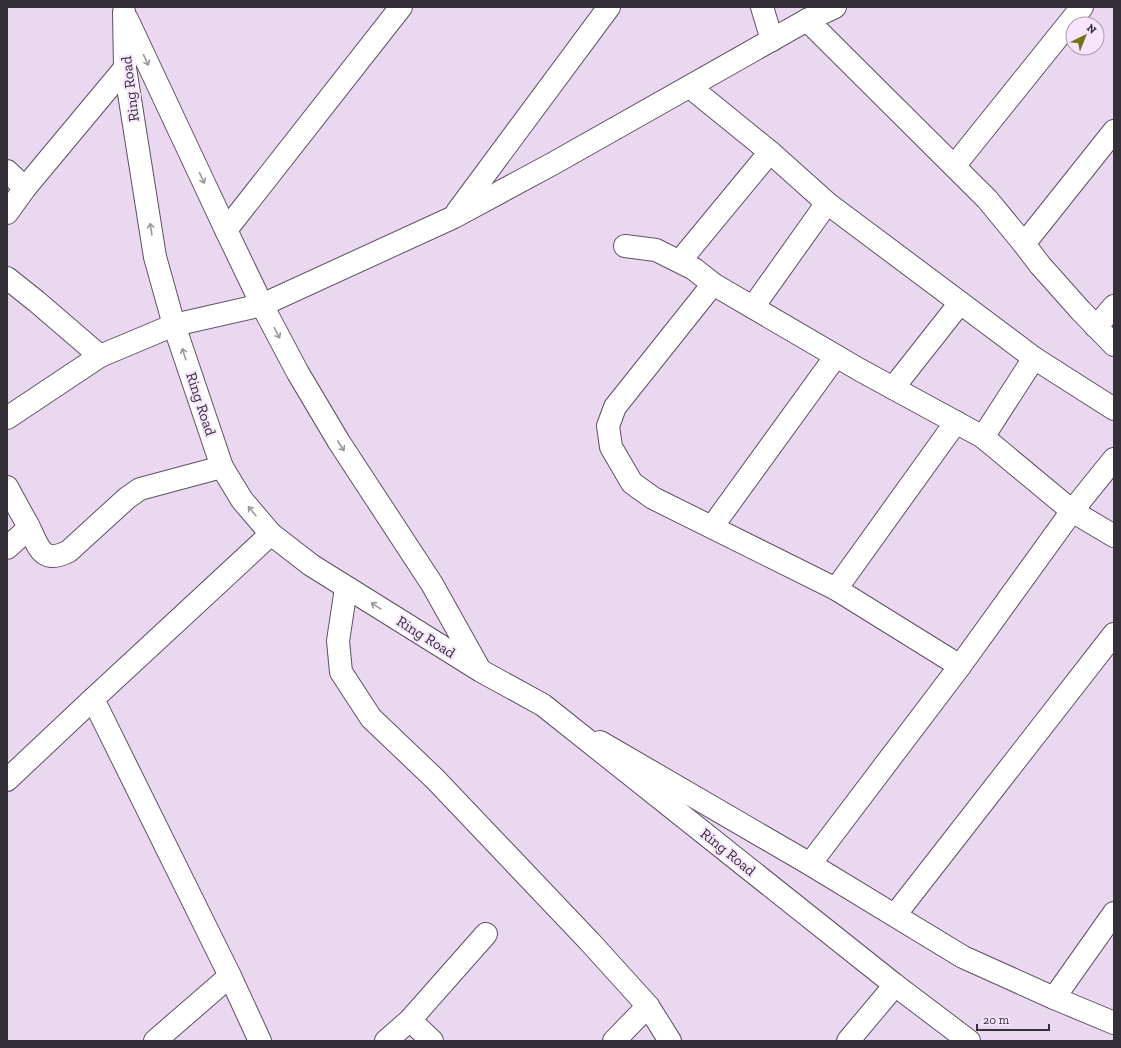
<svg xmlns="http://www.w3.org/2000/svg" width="1121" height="1048" font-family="'Zilla Slab',serif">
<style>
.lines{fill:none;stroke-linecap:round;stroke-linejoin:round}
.street-casing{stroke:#5f5064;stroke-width:24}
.secondary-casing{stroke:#5f5064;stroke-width:24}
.street{stroke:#fff;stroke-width:22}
.secondary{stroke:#fff;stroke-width:22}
.oneway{stroke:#9a979c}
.labels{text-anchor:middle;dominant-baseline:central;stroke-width:4;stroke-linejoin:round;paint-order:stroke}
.street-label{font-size:15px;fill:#352f38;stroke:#f7e5fd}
</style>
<rect width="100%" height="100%" fill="#ead8f0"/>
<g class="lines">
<defs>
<g id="street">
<polyline points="762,7 772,40"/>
<polyline points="807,20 987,199 1024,244 1040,265 1081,311 1114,345"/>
<polyline points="690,87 770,152 827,203 1034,358 1114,409"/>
<polyline points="955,165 1082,7"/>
<polyline points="7,171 25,188"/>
<polyline points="457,212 609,7"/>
<polyline points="7,213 25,188 125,68"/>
<polyline points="226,230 401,7"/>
<polyline points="1024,244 1114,131"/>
<polyline points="625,246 656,250 694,269 713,284 860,370 983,437 1072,511 1114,536"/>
<polyline points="680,261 770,152"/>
<polyline points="7,278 36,301 100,356"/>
<polyline points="713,284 615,407 608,426 611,447 632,483 653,498 836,589 960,666"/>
<polyline points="753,307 827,203"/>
<polyline points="1096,327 1114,306"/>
<polyline points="893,388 960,303"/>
<polyline points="7,418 100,356 174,325 262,305 454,217 554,163 807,20 835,7"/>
<polyline points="983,437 1034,358"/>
<path d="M7 487C14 500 21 513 28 525 38 545 41 566 69 551L127 498 140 489 222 467"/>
<polyline points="712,527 836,356"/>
<polyline points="7,548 29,528"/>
<polyline points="346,588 338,641 341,672 371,718 435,779 590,942 648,1006 670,1041"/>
<polyline points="836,589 956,422"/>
<polyline points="600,742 810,864 963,957 1054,998 1114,1023"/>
<polyline points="7,780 93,699"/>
<polyline points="810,864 960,666 1072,511 1114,459"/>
<polyline points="895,915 1114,634"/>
<polyline points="1054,998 1114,913"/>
<polyline points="410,1020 432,1041"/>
<polyline points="155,1041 230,976"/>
<polyline points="260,1041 230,976 93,699 271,534"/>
<polyline points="386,1041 410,1020 486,934"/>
<polyline points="614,1041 648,1006"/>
<polyline points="848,1041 895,985"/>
</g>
<g id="secondary">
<polyline points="124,12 125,68 155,257 174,325 222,467 242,500 271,534 311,565 481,671 543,705 895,985 969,1041"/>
<polyline points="127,19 226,230 262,305 298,373 339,442 432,584 480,670"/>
</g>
</defs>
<use href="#street" class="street-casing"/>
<use href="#secondary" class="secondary-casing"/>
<use href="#street" class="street"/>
<use href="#secondary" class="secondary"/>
</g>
<defs><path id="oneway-shaft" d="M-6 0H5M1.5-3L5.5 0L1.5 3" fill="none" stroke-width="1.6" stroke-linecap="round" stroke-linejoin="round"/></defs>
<g class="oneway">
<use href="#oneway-shaft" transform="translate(146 60) rotate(65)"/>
<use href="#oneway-shaft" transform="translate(202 178) rotate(65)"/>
<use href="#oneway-shaft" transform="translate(151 229) rotate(-99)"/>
<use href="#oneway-shaft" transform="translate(277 333) rotate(62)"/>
<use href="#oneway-shaft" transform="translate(184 354) rotate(-108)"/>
<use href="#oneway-shaft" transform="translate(341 446) rotate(57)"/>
<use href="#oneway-shaft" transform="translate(252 511) rotate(-130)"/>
<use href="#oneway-shaft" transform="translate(376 606) rotate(-148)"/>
</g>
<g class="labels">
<g class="street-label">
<text transform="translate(130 89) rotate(-97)">Ring Road</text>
<text transform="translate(201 404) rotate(72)">Ring Road</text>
<text transform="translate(426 637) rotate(32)">Ring Road</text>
<text transform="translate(728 852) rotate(39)">Ring Road</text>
</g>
</g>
<rect width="1121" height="1048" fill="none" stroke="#352f38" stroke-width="16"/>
<g transform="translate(1085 36) rotate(43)"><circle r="19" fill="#f7e5fd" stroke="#a99cae"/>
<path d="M0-3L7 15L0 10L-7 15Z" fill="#747215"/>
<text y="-6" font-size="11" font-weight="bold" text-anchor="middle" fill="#352f38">N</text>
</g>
<path d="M977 1024v6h72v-6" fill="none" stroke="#352f38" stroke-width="2"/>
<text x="983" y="1024" font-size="12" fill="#352f38" stroke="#f7e5fd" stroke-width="3" paint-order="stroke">20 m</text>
</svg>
